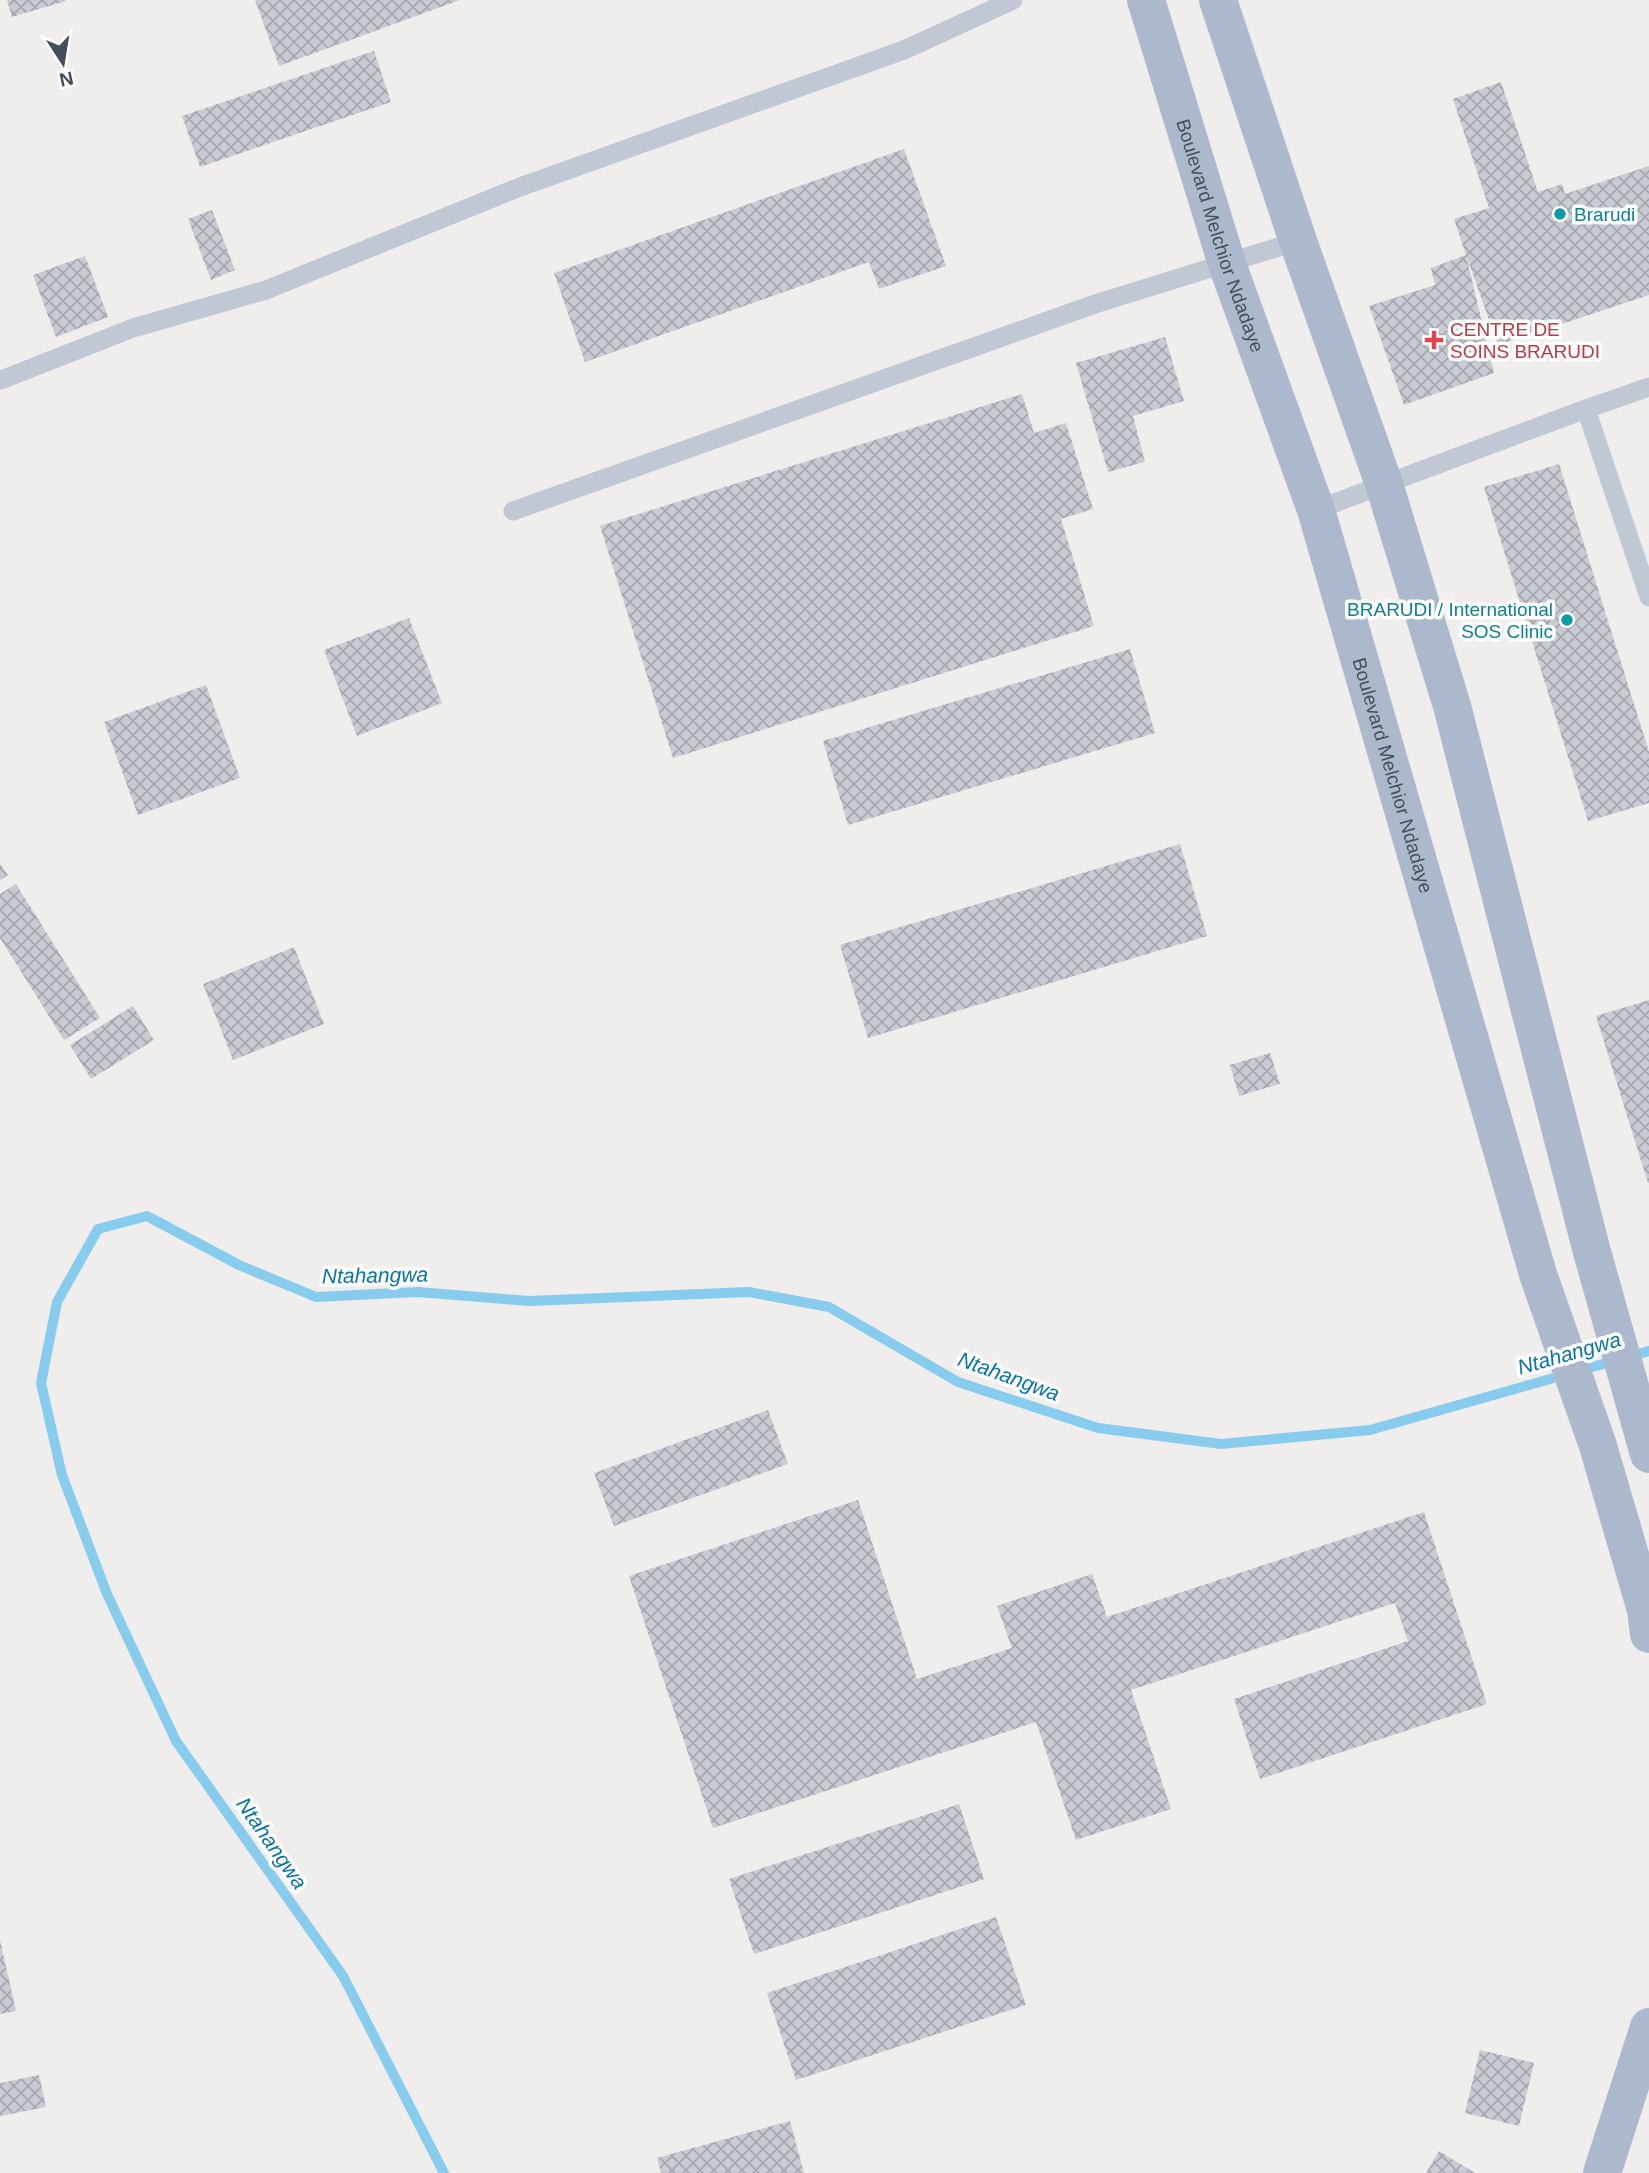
<svg xmlns="http://www.w3.org/2000/svg" width="1649" height="2173" font-family="Arial,sans-serif">
<style>
.lines{fill:none;stroke-linecap:round;stroke-linejoin:round}
.stream{stroke:#87cbed;stroke-width:10}
.building{fill:url(#building-cross-hatch)}
.service{stroke:#c0c8d3;stroke-width:19}
.primary{stroke:#acb9cd;stroke-width:38}
.culture-dot{fill:#0f9aa8;stroke:#fff;stroke-width:2.5}
.health-dot{fill:#e0444e;stroke:#fff;stroke-width:2.5}
.labels{text-anchor:middle;dominant-baseline:central;stroke-width:7;stroke-linejoin:round;paint-order:stroke}
.culture-label{font-size:19px;fill:#0d838f;stroke:#fff;text-anchor:start}
.street-label{font-size:19px;fill:#454e5b;stroke:#fff}
.health-label{font-size:19px;fill:#be3a42;stroke:#fff;text-anchor:start}
.water-label{font-size:21px;font-style:italic;fill:#0a74a9;stroke:#fff}
</style>
<defs>
<pattern id="building-cross-hatch" width="8" height="8" patternUnits="userSpaceOnUse" patternTransform="scale(1.75)"><rect width="8" height="8" fill="#c9cbd3"/><path d="M0 0l8 8M0 8l8-8" fill="none" stroke="#a5a7ae"/></pattern>
</defs>
<rect width="100%" height="100%" fill="#f0eeed"/>
<g class="lines">
<polyline class="stream" points="444,2173 343,1976 176,1741 107,1594 62,1475 41,1383 57,1302 98,1229 147,1216 239,1265 316,1297 418,1292 529,1301 749,1292 829,1307 958,1382 1098,1428 1221,1444 1370,1430 1649,1351"/>
</g>
<g class="building">
<polygon points="7,0 65,0 66,1 12,17"/>
<polygon points="255,0 460,0 279,66"/>
<polygon points="374,51 391,102 200,167 182,116"/>
<polygon points="1501,82 1538,192 1562,184 1565,194 1649,166 1649,295 1498,345 1466,255 1494,373 1404,405 1369,306 1435,285 1431,268 1466,255 1454,219 1489,208 1453,99"/>
<polygon points="904,149 946,266 879,289 869,262 585,362 554,273"/>
<polygon points="212,210 235,270 211,280 188,219"/>
<polygon points="85,256 108,317 56,337 33,275"/>
<polygon points="1165,337 1184,401 1133,416 1145,462 1108,472 1076,363"/>
<polygon points="1022,394 1034,433 1066,423 1093,509 1061,519 1094,626 673,758 600,526"/>
<polygon points="1559,464 1649,752 1649,803 1588,821 1484,487"/>
<polygon points="409,618 442,703 357,736 324,650"/>
<polygon points="1130,649 1155,733 848,825 823,741"/>
<polygon points="206,685 240,778 138,815 104,722"/>
<polygon points="1180,844 1207,936 868,1038 840,945"/>
<polygon points="0,864 8,875 0,880"/>
<polygon points="16,884 100,1018 64,1040 0,938 0,894"/>
<polygon points="294,947 324,1024 233,1060 203,984"/>
<polygon points="1649,1000 1649,1183 1648,1183 1596,1016"/>
<polygon points="133,1006 154,1040 91,1079 70,1045"/>
<polygon points="1270,1053 1280,1084 1239,1096 1230,1065"/>
<polygon points="768,1410 788,1464 614,1526 594,1473"/>
<polygon points="858,1500 917,1679 1012,1648 997,1606 1092,1574 1107,1617 1424,1512 1487,1704 1260,1779 1234,1699 1408,1641 1395,1603 1131,1690 1171,1809 1076,1840 1036,1722 713,1828 629,1576"/>
<polygon points="959,1804 984,1879 754,1954 729,1879"/>
<polygon points="996,1917 1026,2005 796,2080 767,1993"/>
<polygon points="0,1940 16,2011 0,2014"/>
<polygon points="1480,2050 1534,2063 1519,2126 1465,2113"/>
<polygon points="39,2075 46,2107 0,2116 0,2083"/>
<polygon points="790,2121 804,2173 661,2173 657,2158"/>
<polygon points="1439,2151 1475,2173 1426,2173"/>
</g>
<g class="lines">
<g class="service">
<polyline points="1,380 133,328 266,290 520,187 904,50 1013,0"/>
<polyline points="1586,409 1649,387"/>
<polyline points="1316,510 1586,409 1649,597"/>
<polyline points="513,511 1095,304 1298,241"/>
</g>
<g class="primary">
<path id="s1" d="M1146 0 1227 264 1316 510 1538 1274 1598 1446 1646 1610 1649 1634"/>
<polyline points="1218,0 1298,241 1384,484 1452,706 1592,1252 1649,1454"/>
<polyline points="1602,2173 1649,2027"/>
</g>
</g>
<g class="culture-dot">
<circle cx="1560" cy="214" r="7"/>
<circle cx="1567" cy="620" r="7"/>
</g>
<path class="health-dot" d="M1430.5 329.5h7v7h7v7h-7v7h-7v-7h-7v-7h7z"/>
<g class="labels">
<g class="culture-label">
<text x="1574" y="214">Brarudi</text>
<text x="1553" y="609" text-anchor="end">BRARUDI / International<tspan x="1553" dy="22">SOS Clinic</tspan></text>
</g>
<g class="street-label">
<text stroke="none"><textPath href="#s1" startOffset="247">Boulevard Melchior Ndadaye</textPath></text>
<text stroke="none"><textPath href="#s1" startOffset="814">Boulevard Melchior Ndadaye</textPath></text>
</g>
<g class="health-label">
<text x="1450" y="329">CENTRE DE<tspan x="1450" dy="22">SOINS BRARUDI</tspan></text>
</g>
<g class="water-label">
<text transform="translate(375 1275) rotate(-1)">Ntahangwa</text>
<text transform="translate(1569 1353) rotate(-16)">Ntahangwa</text>
<text transform="translate(1009 1376) rotate(20)">Ntahangwa</text>
<text transform="translate(272 1843) rotate(55)">Ntahangwa</text>
</g>
</g>
<g transform="translate(63 63) rotate(168)" stroke="#ffffff" stroke-width="5" paint-order="stroke">
<path d="M0-5L12 26L0 18L-12 26Z" fill="#454e5b"/>
<text y="-10" font-size="19" font-weight="bold" text-anchor="middle" fill="#454e5b">N</text>
</g>
</svg>
